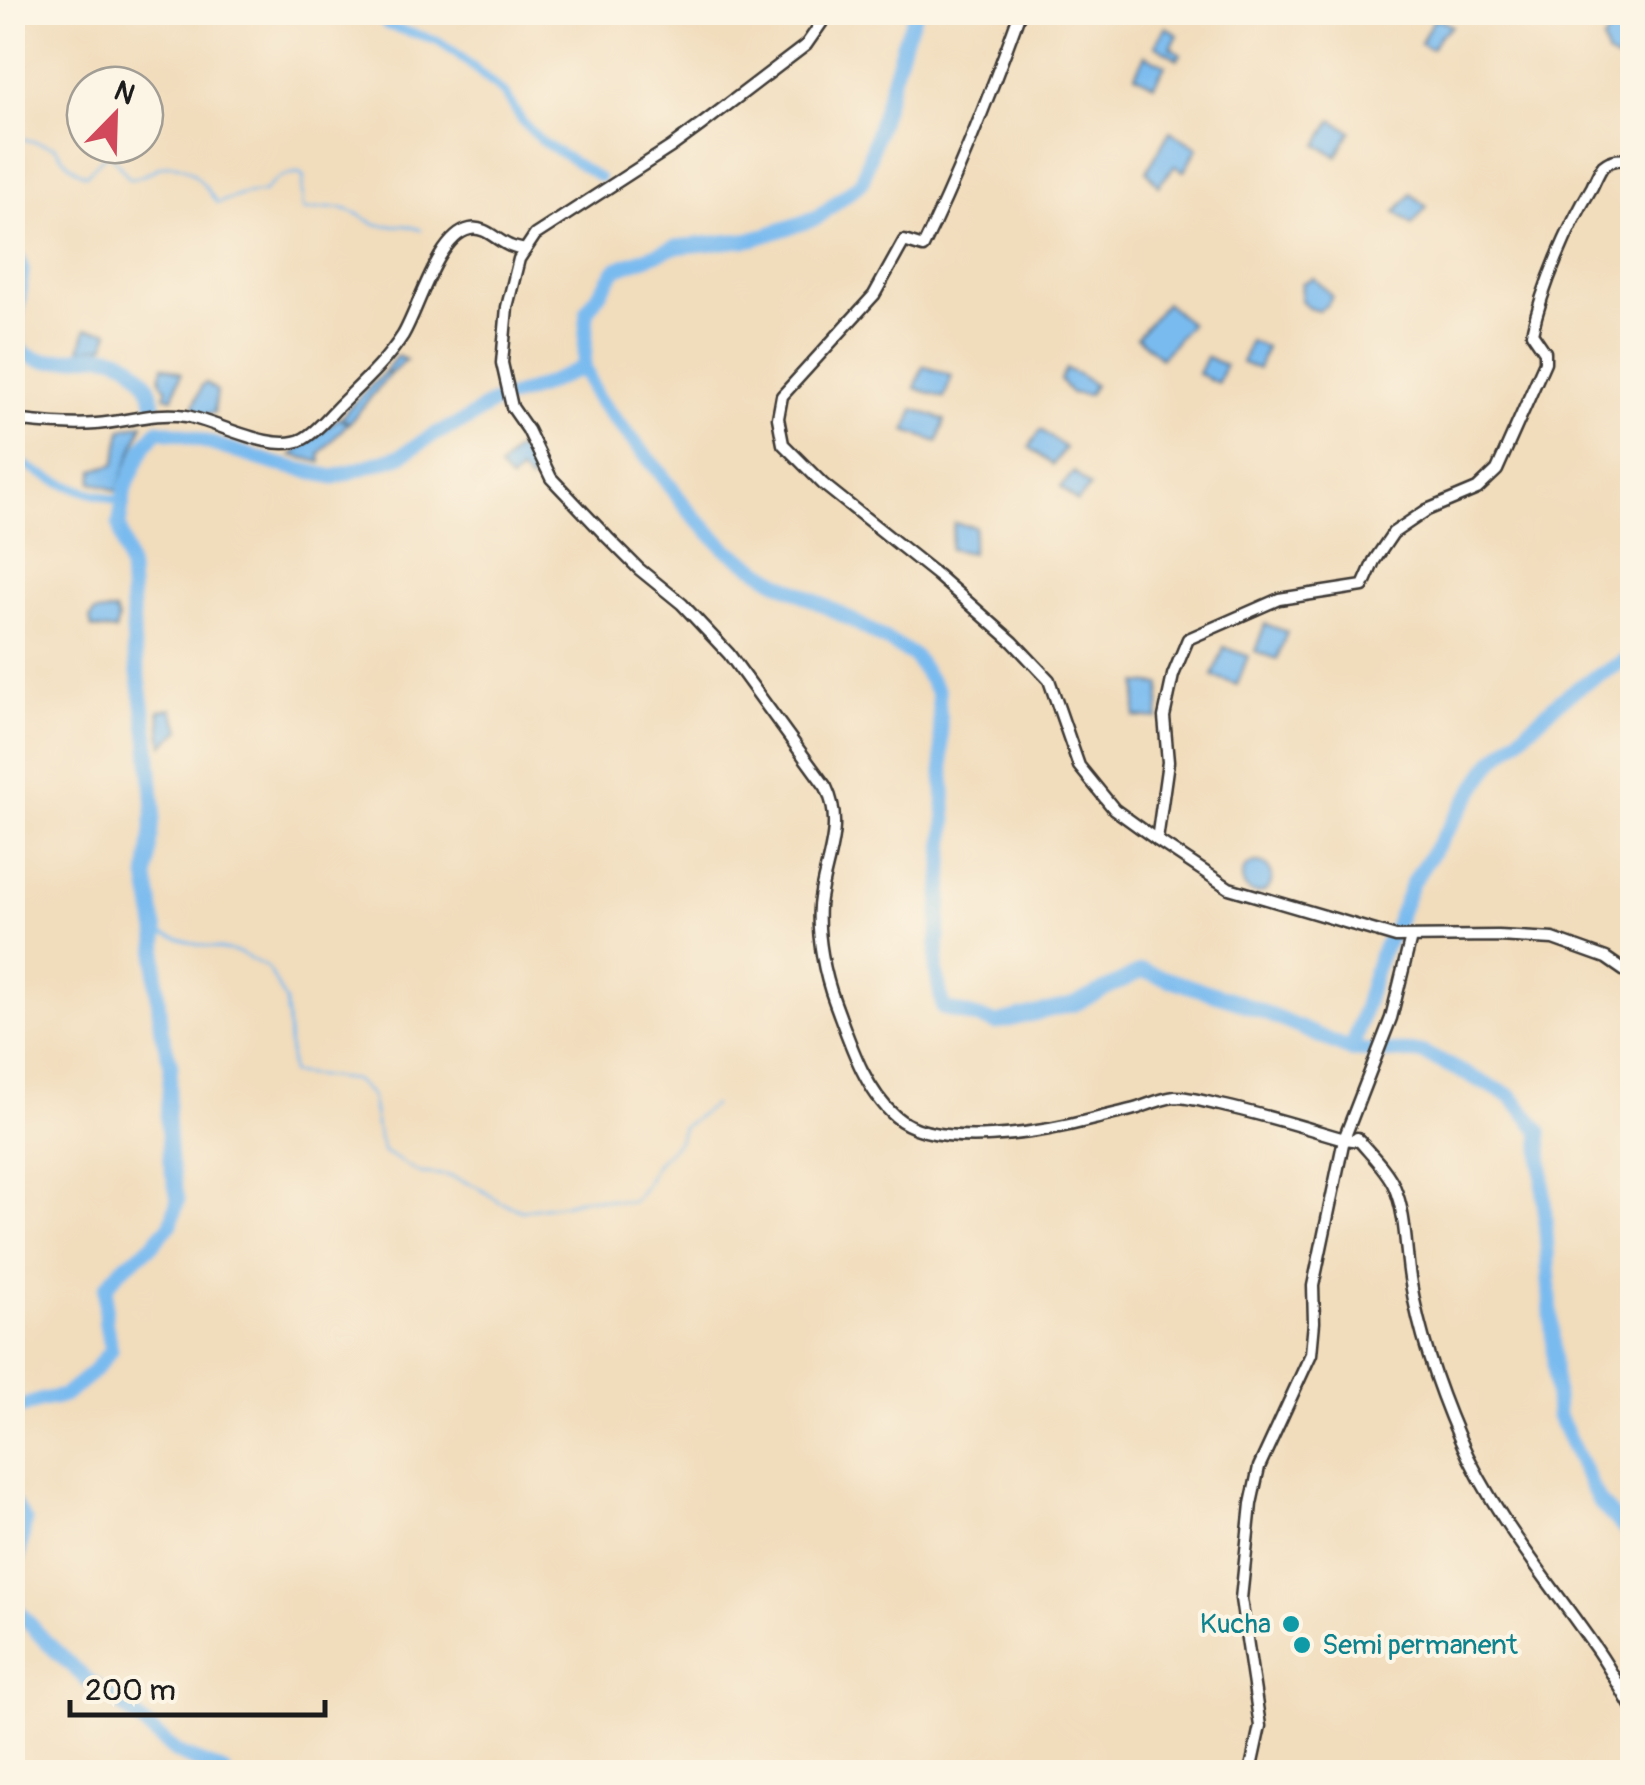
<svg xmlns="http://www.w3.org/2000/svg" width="1645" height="1785" font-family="Pangolin,sans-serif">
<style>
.water{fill:#7abbef;stroke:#4b6c86;stroke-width:2.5}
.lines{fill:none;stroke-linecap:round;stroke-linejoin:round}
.stream{stroke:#7abbef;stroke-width:2.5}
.canal{stroke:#7abbef;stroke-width:9}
.river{stroke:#7abbef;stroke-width:15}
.minor-casing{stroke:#3c3934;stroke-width:15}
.minor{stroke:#fff;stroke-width:10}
.culture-dot{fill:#0f9aa8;stroke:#fcf5e5;stroke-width:4}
.labels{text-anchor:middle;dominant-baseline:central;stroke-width:8;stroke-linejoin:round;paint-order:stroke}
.culture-label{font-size:28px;fill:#0d838f;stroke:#fcf5e5;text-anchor:end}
</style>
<rect width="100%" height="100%" fill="#fcf5e5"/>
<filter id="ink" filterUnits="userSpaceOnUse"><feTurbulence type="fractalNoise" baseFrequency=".01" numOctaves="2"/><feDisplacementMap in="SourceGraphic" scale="20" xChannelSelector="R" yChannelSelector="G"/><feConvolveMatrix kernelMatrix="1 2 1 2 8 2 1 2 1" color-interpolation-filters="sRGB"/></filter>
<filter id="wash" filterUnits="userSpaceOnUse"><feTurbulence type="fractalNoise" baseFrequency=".0048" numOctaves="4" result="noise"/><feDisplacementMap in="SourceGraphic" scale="40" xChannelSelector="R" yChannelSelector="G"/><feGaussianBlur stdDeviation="2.25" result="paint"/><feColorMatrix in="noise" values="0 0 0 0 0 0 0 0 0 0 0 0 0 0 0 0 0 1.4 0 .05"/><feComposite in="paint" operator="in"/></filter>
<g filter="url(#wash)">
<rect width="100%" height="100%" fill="#f1dcbb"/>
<g class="water">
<polygon points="1434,19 1443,21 1452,26 1440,35 1431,49 1420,43"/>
<polygon points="1166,27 1178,35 1171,47 1181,54 1178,59 1155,45"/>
<path d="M1613 28C1627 34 1633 43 1632 57L1619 61 1607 55 1603 41Z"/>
<polygon points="1145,55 1165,65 1154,85 1135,75"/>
<polygon points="1332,120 1351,131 1337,156 1318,145"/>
<polygon points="1170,131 1198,148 1184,171 1175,166 1158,186 1147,171"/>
<polygon points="1411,194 1427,207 1412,225 1396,212"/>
<polygon points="1314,278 1332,296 1327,305 1318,311 1308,308 1301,300 1302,283"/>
<polygon points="1166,303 1190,324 1161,358 1137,337"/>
<polygon points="86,329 109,331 105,346 80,350"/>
<polygon points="1249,341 1266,347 1258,369 1242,363"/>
<polygon points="397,356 406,360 390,374 349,423 342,418 347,410 385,372 389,374 386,370"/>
<polygon points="1206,357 1225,365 1218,383 1198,374"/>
<path d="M163 366 181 373 173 398 165 396 167 388C158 382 160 376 163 366Z"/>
<polygon points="923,366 952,376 944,398 915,388"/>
<polygon points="1066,369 1080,375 1094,385 1088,395 1071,393 1060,380"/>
<polygon points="206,383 217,391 214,413 199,414 193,408 202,385"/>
<polygon points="914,409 945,420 938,442 906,431"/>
<polygon points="339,418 347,424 320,454 321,462 292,455"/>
<polygon points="143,424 117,491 92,482 94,470 115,464 122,429"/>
<polygon points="1041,430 1065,448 1053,465 1029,447"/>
<polygon points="516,449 527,455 536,473 530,482 520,471 511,481 499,469"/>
<polygon points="1074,472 1090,487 1077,502 1061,487"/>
<polygon points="954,523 975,527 971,553 950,549"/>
<polygon points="115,611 118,620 115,631 92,628 90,619 94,613"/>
<polygon points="1265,624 1287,632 1277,659 1255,651"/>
<polygon points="1224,647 1248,656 1237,685 1213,676"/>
<polygon points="1138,683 1161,685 1158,719 1135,717"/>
<polygon points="172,709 181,730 163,745 159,711"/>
<circle cx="1257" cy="878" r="15"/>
</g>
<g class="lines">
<g class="stream">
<path d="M12 136 55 147C63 159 72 170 86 175L106 154H110L130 179C142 178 149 172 160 167 186 156 205 186 217 203L245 194 264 192C274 179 284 174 300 173L304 177 302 189 303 210C319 210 336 205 351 211 362 215 370 224 381 225 400 227 401 222 421 230"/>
<path d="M157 932 200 945 240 953 268 968 286 1002 291 1073 354 1080 371 1095 378 1136 384 1152 420 1173 446 1175 476 1186 500 1202 522 1210 564 1204 585 1198 632 1202C645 1190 646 1181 654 1167 665 1150 678 1149 683 1127L713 1105"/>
</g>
<g class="canal">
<polyline points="373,12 387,26 437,40 455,52 505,94 522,121 541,141 600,178"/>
<path d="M12 456C44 480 84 492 123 502"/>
</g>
<g class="river">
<polyline points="916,12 904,41 862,182 817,218 753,239 675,247 616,269 587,311 584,367 596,397 658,470 688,510 726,549 778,582 848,618 914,656 938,692 946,822 936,970 943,1008 996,1023 1075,1004 1142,971 1237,1001 1352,1050 1423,1053 1511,1096 1540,1131 1557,1414 1599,1502 1632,1537"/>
<polyline points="12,20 17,12"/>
<path d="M12 256 18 259 22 270 16 324 17 347C52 382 94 336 131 365 145 377 151 388 154 406"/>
<polyline points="1352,1050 1379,957 1394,929 1412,883 1493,761 1559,701 1585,683 1624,661 1632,659"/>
<polyline points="12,1410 42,1400 64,1396 92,1373 111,1350 105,1320 106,1287 121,1269 151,1246 171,1224 178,1199 170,1162 167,1118 171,1065 161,1030 156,977 157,932 147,878 154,809 148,736 134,648 130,570 119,525 125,488 144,447 158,430 180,434 276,464 334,477 400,456 433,435 467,420 490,404 537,388 584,367"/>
<polyline points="12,1502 25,1521 18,1559 12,1564"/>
<polyline points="12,1604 45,1641 86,1679 119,1702 177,1753 224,1772"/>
</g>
</g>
</g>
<g filter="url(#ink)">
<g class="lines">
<defs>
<g id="minor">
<path d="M829 12 806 45 701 125 671 147 535 235 519 259 507 307 502 363 512 407 528 430 551 478 608 538 639 569 682 604 729 654 826 787C846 828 823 864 819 906 817 936 824 974 835 1003 849 1040 864 1089 895 1116 936 1152 1045 1132 1094 1119 1109 1115 1124 1112 1138 1108 1149 1104 1163 1098 1175 1097 1189 1097 1206 1102 1220 1105 1262 1114 1303 1127 1344 1139L1360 1141"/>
<path d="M1020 12C991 92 961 170 923 247L904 241 874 295 782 396 778 418 783 444 823 484 937 575 1013 642 1049 680 1079 766 1114 809 1157 840 1229 888 1396 937 1498 936 1553 939 1606 958 1632 976"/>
<polyline points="1121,12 1121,13"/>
<path d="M12 420C40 423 68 426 96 424 127 422 155 411 186 416 218 422 273 454 303 439 316 432 327 418 337 408 360 385 385 363 403 335 419 308 438 235 470 229 485 226 496 240 510 246 515 248 520 249 525 250"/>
<path d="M1157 840 1168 762 1164 717 1173 675 1188 639 1279 599 1363 586 1374 561 1393 533 1427 510 1477 489 1497 470 1545 362V352L1532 333C1542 287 1568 227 1592 187 1595 181 1599 171 1603 166 1611 159 1623 158 1632 161"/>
<path d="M1357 1138C1369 1153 1386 1168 1394 1186 1407 1216 1405 1253 1411 1284 1420 1337 1438 1388 1459 1437 1492 1513 1545 1576 1592 1643 1607 1663 1619 1686 1632 1708"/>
<polyline points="1250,1772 1260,1726 1241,1599 1251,1504 1259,1467 1311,1354 1314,1322 1313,1286 1344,1139 1391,1018 1411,937"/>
</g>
</defs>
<use href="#minor" class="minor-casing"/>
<use href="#minor" class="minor"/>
</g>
</g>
<g class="culture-dot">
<circle cx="1291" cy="1624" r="10"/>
<circle cx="1302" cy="1645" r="10"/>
</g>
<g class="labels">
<g class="culture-label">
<text x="1271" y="1624">Kucha</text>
<text x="1322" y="1645" text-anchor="start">Semi permanent</text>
</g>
</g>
<rect width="1645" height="1785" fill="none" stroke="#fcf5e5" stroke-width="50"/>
<g transform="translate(115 115) rotate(23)"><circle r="48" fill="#fcf5e5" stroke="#a29e95" stroke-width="2.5"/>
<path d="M0-8L18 38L0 25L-18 38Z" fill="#d1495b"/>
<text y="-15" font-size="28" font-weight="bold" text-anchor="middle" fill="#1c1c1c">N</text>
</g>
<path d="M70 1700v15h255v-15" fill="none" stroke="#1c1c1c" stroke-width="5"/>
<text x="85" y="1700" font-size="30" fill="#1c1c1c" stroke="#fcf5e5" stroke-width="8" paint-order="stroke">200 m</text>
</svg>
